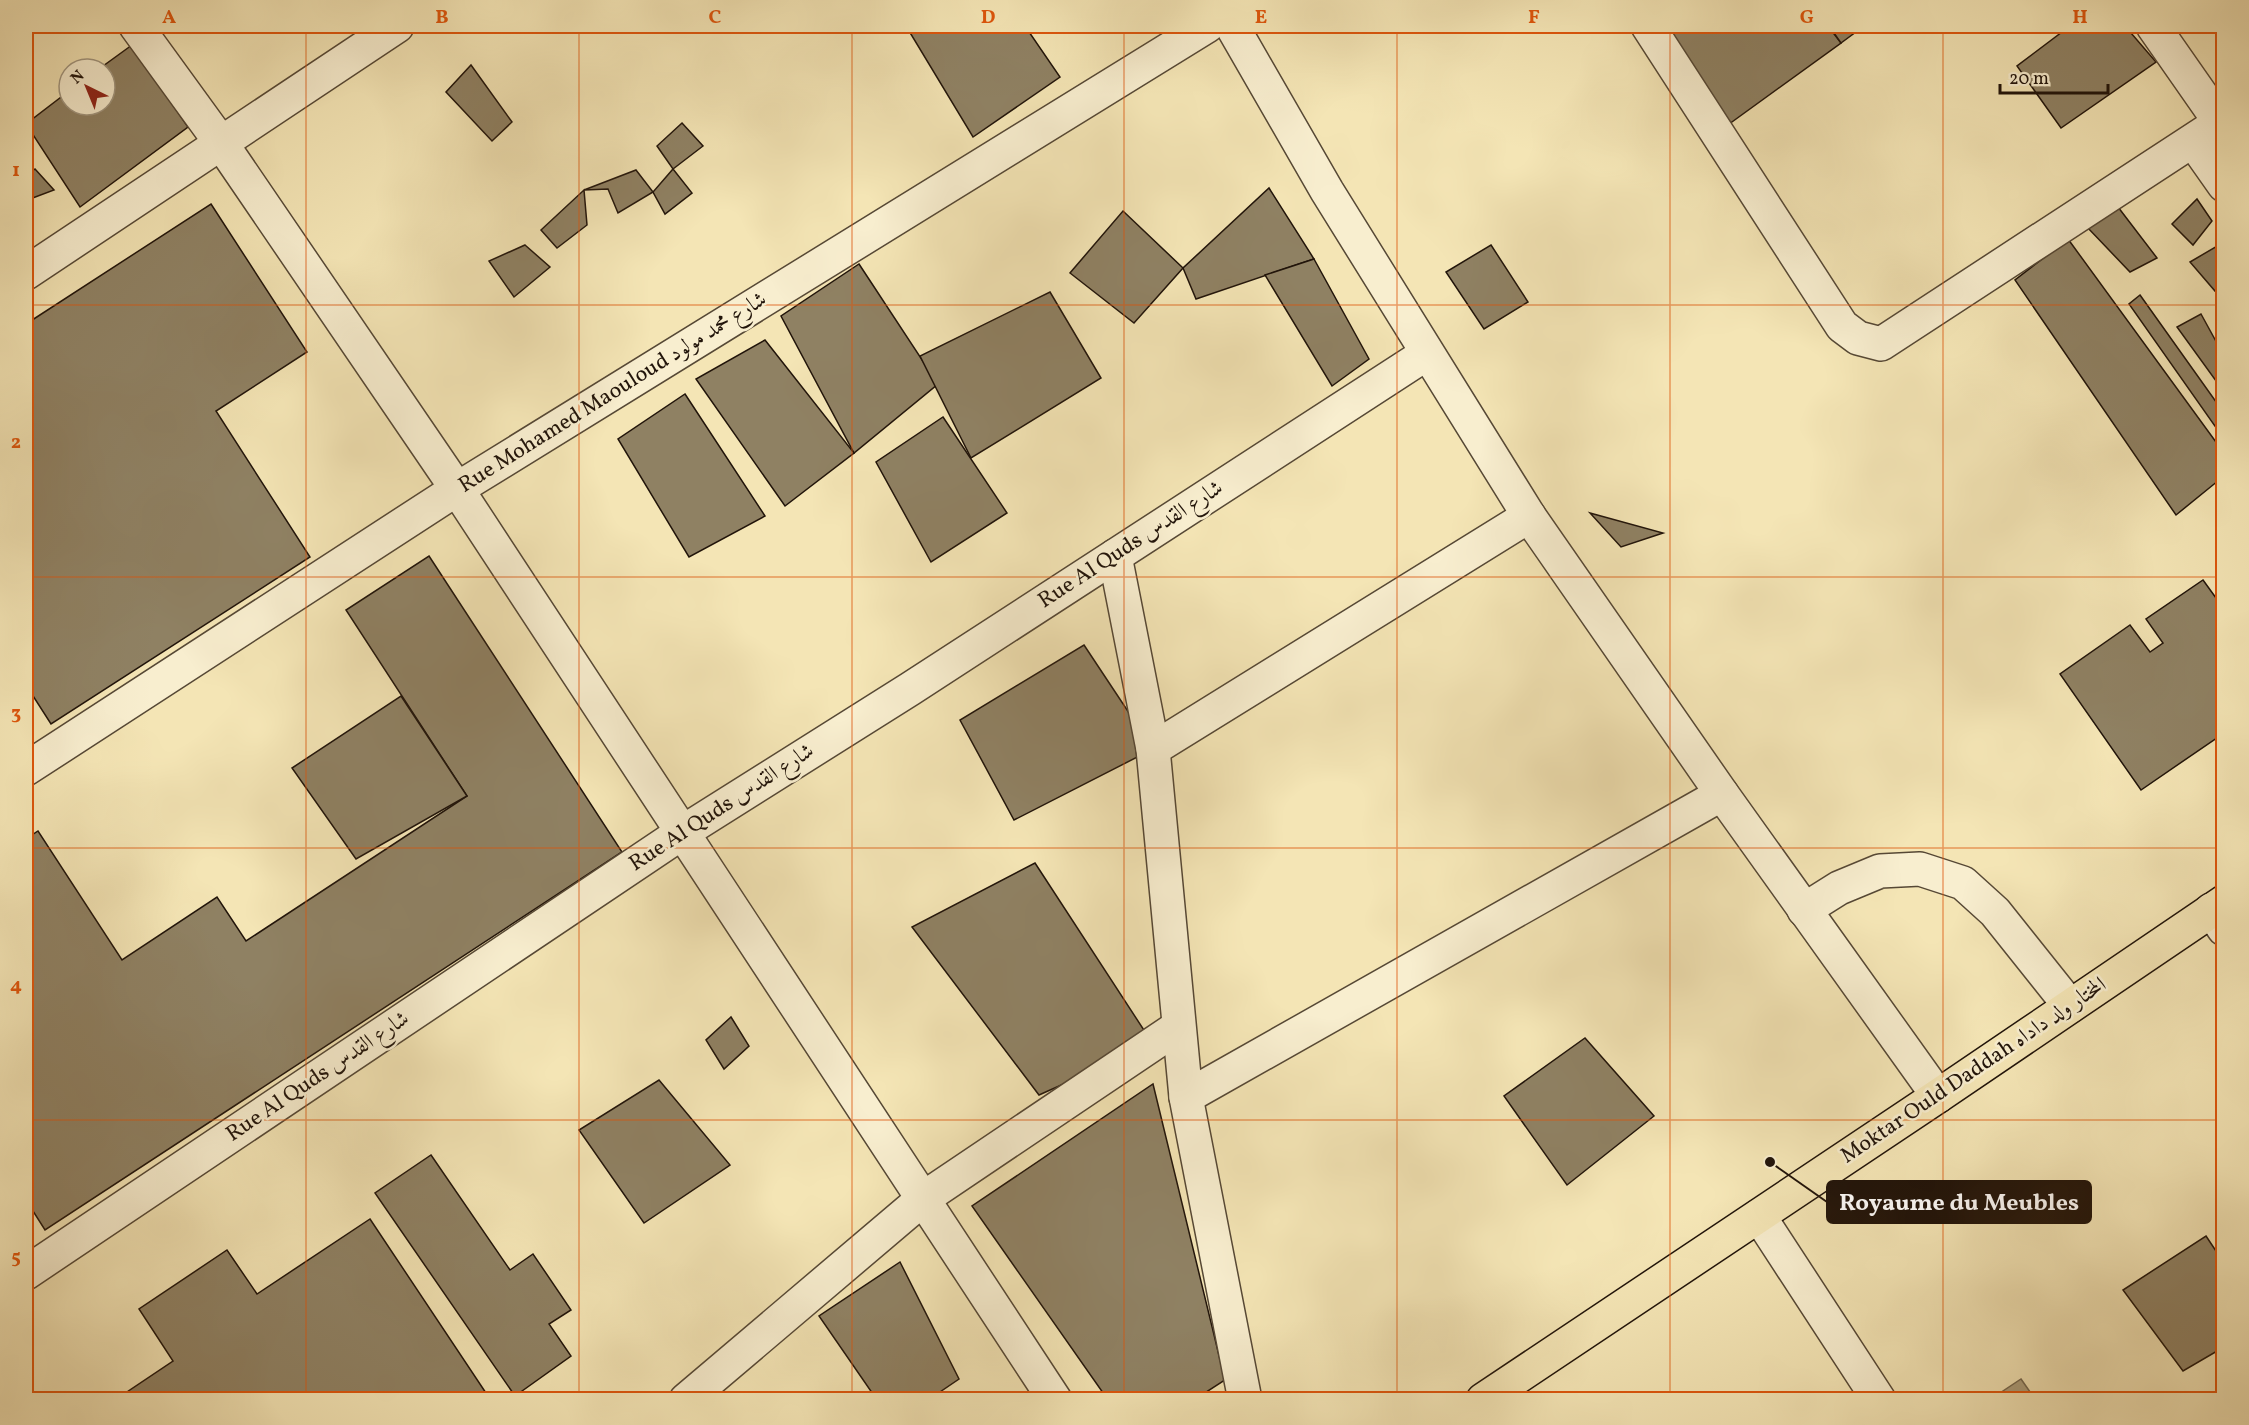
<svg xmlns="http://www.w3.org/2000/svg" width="2249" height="1425" font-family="Vollkorn,Amiri,serif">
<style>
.water{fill:#ac9e7b;stroke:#74674e;stroke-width:1.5}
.building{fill:#8f8163;stroke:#21140a;stroke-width:1.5}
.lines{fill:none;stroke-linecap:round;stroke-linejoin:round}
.minor-casing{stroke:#564835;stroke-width:36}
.major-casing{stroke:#21140a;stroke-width:36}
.minor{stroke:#f8eecf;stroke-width:33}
.major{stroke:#f4e5b5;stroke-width:33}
.grid{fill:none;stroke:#de560c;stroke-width:1.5;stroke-opacity:0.55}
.labels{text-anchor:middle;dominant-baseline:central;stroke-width:5;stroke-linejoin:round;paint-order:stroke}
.street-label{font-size:22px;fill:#21140a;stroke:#f8eecf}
.leader{fill:none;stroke:#21140a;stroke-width:2}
.callout-dot{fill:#21140a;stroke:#f8eecf;stroke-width:2}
.callout{fill:#21140a;stroke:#21140a;stroke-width:2}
.callout-label{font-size:24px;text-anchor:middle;font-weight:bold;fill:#fff}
.neatline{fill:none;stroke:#de560c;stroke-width:2}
.grid-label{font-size:20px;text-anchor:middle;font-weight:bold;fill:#de560c}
</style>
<rect width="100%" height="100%" fill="#f4e5b5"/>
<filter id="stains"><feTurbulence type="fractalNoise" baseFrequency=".00333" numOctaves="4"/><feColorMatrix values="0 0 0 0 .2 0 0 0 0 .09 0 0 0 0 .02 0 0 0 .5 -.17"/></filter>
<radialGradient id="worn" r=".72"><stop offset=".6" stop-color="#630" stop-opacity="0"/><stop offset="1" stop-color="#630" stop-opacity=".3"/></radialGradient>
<polygon class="water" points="2021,1379 2035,1399 1991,1399"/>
<g class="building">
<polygon points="906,26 1025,26 1060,77 973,137"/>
<polygon points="1672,26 1828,26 1841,43 1725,127 1663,33"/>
<polygon points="1829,26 1864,26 1841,43"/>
<polygon points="2070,26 2125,26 2156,62 2061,128 2017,66"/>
<polygon points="132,45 188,127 80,207 26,124 69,91 69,105 105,105 105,69 99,69"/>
<polygon points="471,65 512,122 492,141 446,92"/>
<polygon points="682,123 703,146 673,169 657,146"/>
<polygon points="35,169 54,190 30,199 26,187 26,176"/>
<polygon points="673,169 692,193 665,214 653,192"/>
<polygon points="636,170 653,192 618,213 608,189 584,190"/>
<polygon points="1269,188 1314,259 1196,299 1183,268"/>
<polygon points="584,190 587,225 557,248 541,230"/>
<polygon points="2197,199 2212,221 2193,245 2172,224"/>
<polygon points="211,204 307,352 216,411 310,557 51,724 26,685 26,324"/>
<polygon points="2118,207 2157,258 2130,272 2086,226"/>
<polygon points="1123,211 1183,268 1134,323 1070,273"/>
<polygon points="2068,239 2224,453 2224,476 2176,515 2015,280"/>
<polygon points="2224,242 2224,287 2215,291 2190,262"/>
<polygon points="525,245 550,267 514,297 489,261"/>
<polygon points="1491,245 1528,302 1484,329 1446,272"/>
<polygon points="1314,259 1369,359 1332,386 1265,275"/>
<polygon points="859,264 938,384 854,453 781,316"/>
<polygon points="1050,292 1101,378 971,458 920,356"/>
<polygon points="2140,295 2224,413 2224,439 2129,304"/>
<polygon points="2201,314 2224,356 2224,392 2177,327"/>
<polygon points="765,340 854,453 785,506 696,379"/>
<polygon points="685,394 765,516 689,557 618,439"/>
<polygon points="943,417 1007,513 931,562 876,462"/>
<polygon points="1590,513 1663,533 1621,547"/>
<polygon points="429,556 622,852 45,1230 26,1200 26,839 38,831 122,960 217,897 246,941 467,796 346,610"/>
<polygon points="2203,580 2224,609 2224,733 2141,790 2060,674 2130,625 2150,652 2163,643 2146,619"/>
<polygon points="1084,645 1153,749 1014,820 960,720"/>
<polygon points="401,696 467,796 356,859 292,768"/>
<polygon points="1035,863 1153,1044 1039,1095 912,927"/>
<polygon points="731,1017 749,1046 724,1069 706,1040"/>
<polygon points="1585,1038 1654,1116 1567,1185 1504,1096"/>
<polygon points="659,1080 730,1165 644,1223 579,1130"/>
<polygon points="1153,1084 1225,1380 1194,1400 1108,1400 972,1206"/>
<polygon points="431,1155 510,1270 533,1254 571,1310 549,1324 571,1356 515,1396 375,1193"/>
<polygon points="370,1219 490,1399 115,1400 173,1361 139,1309 227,1250 257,1294"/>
<polygon points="2206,1236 2224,1263 2224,1347 2183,1371 2123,1290"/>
<polygon points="900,1262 959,1379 928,1400 877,1400 819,1316"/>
</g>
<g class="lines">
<defs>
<g id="minor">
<polyline points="136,26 221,143 457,489 1055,1400"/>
<polyline points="1232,26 1327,191 1529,516 1722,794 1938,1096"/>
<polyline points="1648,26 1842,326 1858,338 1881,344 2224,120"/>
<polyline points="2153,26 2220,122"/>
<polyline points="2193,141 2224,185"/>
<polyline points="26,273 397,26"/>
<polyline points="1115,556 1153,749 1186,1097 1245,1400"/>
<polyline points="1153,749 1529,516"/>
<polyline points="26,769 457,489 1207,26"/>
<polyline points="1804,910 1839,888 1880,871 1920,869 1963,883 1995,912 2070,1006"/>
<polyline points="2211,910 2224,929"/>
<polyline points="1186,1097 1722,794"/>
<polyline points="1759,1216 1879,1400"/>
<polyline points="26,1273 683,832 910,689 1426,354"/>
<polyline points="686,1400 924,1198 1178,1027"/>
</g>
<polyline id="major" points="1483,1400 1938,1096 2224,902"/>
</defs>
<use href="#minor" class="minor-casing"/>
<use href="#major" class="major-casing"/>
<use href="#minor" class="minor"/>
<use href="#major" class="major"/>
</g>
<path class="grid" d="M306 26V1400M579 26V1400M852 26V1400M1124 26V1400M1397 26V1400M1670 26V1400M1943 26V1400M26 305H2224M26 577H2224M26 848H2224M26 1120H2224"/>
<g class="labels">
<g class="street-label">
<text transform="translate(613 393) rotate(-32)">Rue Mohamed Maouloud شارع محمد مولود</text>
<text transform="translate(1131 545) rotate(-33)">Rue Al Quds شارع القدس</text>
<text transform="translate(722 808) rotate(-33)">Rue Al Quds شارع القدس</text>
<text transform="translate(1974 1071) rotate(-34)">Moktar Ould Daddah المختار ولد داداه</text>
<text transform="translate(318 1077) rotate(-34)">Rue Al Quds شارع القدس</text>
</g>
</g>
<path class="leader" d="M1770 1162L1827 1202"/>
<circle class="callout-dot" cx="1770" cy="1162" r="6"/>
<rect class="callout" x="1827" y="1181" width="264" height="42" rx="6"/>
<g class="callout-label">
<text x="1959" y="1210">Royaume du Meubles</text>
</g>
<rect width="2249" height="1425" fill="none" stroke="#f4e5b5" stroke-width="66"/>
<g transform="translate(87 87) rotate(317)"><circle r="28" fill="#f8eecf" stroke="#a29780" stroke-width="1.5"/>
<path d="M0-4.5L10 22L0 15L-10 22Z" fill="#8f2418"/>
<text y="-9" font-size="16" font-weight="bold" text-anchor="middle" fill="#21140a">N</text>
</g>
<path d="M2000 84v9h108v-9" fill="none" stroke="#21140a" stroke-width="3"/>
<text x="2009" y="84" font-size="18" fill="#21140a" stroke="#f8eecf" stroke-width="4.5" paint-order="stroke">20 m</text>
<rect x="33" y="33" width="2183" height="1359" class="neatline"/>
<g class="grid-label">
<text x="169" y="23">A</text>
<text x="442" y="23">B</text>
<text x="715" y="23">C</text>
<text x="988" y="23">D</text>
<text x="1261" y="23">E</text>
<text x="1534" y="23">F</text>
<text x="1807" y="23">G</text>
<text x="2080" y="23">H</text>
<text x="16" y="176">1</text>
<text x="16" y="448">2</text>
<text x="16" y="719">3</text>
<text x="16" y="991">4</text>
<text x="16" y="1263">5</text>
</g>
<rect width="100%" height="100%" filter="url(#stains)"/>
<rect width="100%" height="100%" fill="url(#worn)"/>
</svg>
